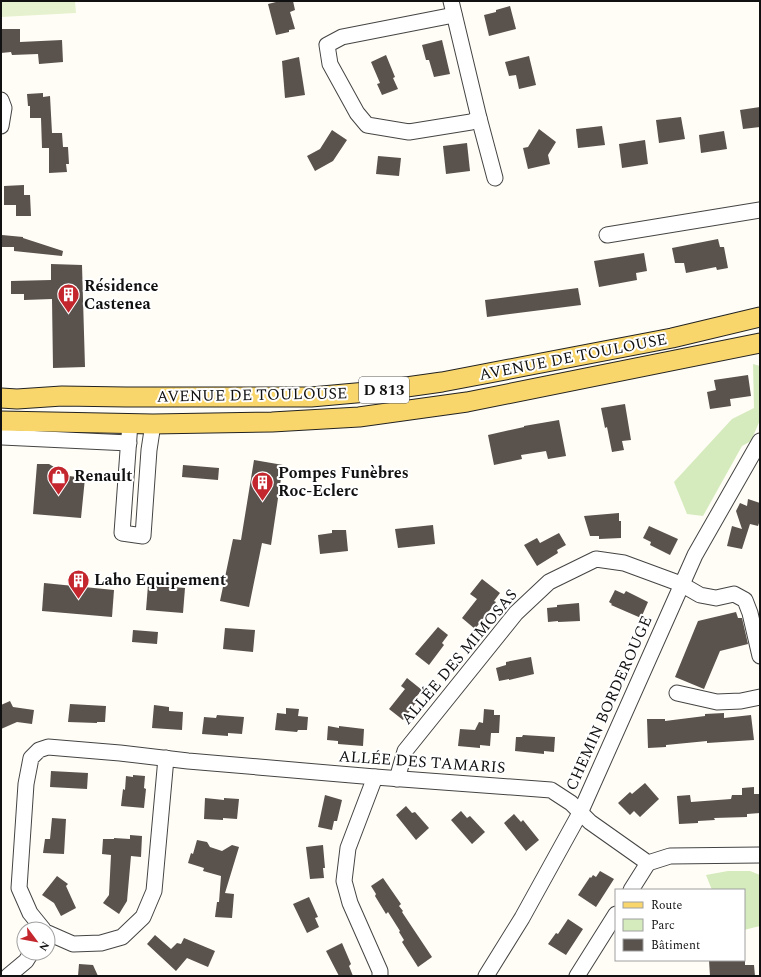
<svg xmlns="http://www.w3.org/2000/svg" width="761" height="977" font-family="Spectral,serif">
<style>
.green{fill:#d5ebbd}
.pitch{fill:#e6f2cf}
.building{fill:#5a524d}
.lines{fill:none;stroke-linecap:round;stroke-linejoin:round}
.minor-casing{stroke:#444;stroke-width:17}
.major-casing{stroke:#222;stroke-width:21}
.minor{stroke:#fff;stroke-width:15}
.major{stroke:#f9d66b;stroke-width:19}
.labels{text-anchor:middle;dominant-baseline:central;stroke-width:4;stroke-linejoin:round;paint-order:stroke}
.shield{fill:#fff;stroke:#585858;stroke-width:1}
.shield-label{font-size:15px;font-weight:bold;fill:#111}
.poi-label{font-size:16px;font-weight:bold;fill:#111;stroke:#fff;text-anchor:start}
.street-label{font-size:16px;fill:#111;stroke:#fff}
</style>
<rect width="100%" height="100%" fill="#fffdf5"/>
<g class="green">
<polygon points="753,364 760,366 760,420 751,441 742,446 703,516 687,514 674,482 732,419 754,408"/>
<polygon points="728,871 750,871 760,875 760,926 744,930 744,890 712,890 706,875"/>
</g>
<polygon class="pitch" points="1,1 75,1 76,13 1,17"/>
<g class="building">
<polygon points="280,1 293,1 295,10 290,12 295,29 289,30 289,32 276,35 268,4"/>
<polygon points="510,6 516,29 489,36 484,15 496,12 496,10"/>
<polygon points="1,29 20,29 20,42 62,40 63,62 39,64 38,54 12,55 11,52 1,53"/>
<polygon points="442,40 450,74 434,77 429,60 426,60 422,45"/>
<polygon points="386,55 395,77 393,78 398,89 382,95 377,84 380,83 371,62"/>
<polygon points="529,56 536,85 519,89 516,75 509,76 505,62"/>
<polygon points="299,57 305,95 285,98 282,61"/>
<polygon points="43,93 43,97 50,96 52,133 62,133 63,147 68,147 69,164 66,164 67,172 49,173 49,148 42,148 41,118 30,118 30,106 28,106 27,94"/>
<polygon points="760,107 760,127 743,129 740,110"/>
<polygon points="681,117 685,139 659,143 656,120"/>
<polygon points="602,126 605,145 578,148 576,129"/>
<polygon points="539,129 556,142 548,155 550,164 528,169 523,148 528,147"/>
<polygon points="332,130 347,140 333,161 315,171 307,156 320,149"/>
<polygon points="724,131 727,149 701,153 699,135"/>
<polygon points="645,140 648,164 622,168 619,144"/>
<polygon points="467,143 470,171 446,174 443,146"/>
<polygon points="378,156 401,158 399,176 376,174"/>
<polygon points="24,185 24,195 30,195 31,216 16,216 16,205 4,205 4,186"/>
<polygon points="2,235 23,237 23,238 63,251 62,256 14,251 14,247 2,247"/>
<polygon points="718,239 720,247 724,247 728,268 717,270 716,267 686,273 684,263 675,263 672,248"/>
<polygon points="644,253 647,271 636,273 637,280 599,287 594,261"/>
<polygon points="51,264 82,265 85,367 53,368 52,299 24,300 24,294 11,294 11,281 51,280"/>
<polygon points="578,288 581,305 487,317 485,300"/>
<polygon points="748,375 751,396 730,399 731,406 710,409 707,392 716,390 714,380"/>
<polygon points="625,404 631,440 622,441 624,450 612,452 607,427 605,428 601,408"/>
<polygon points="559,420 566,456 548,459 546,451 521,455 522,459 494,465 488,435 524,427 524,426"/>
<polygon points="254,460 283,465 271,545 262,543 249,607 220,601 233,539 241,540"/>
<polygon points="37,464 49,464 69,476 85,478 81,518 33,514"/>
<polygon points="183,465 219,468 218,480 182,477"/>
<polygon points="748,499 760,503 760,520 758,526 750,524 742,549 727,546 732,526 742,529 736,511 740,503 747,506"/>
<polygon points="619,513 619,521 621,521 621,538 599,539 599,536 590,536 584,516"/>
<polygon points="433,525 435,544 398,548 395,529"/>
<polygon points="649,526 678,539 670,555 650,545 651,542 643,538"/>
<polygon points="332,530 346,530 348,551 320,554 318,535 332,533"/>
<polygon points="559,533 566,545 557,550 558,553 537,566 524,545 537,538 540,543"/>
<polygon points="482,579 500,593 494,601 496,602 475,629 462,618 477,599 470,594"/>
<polygon points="44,583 114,590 112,617 42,611"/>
<polygon points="148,585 185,588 183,613 146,610"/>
<polygon points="615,590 624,594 626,591 648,602 641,618 611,605 612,604 609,602"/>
<polygon points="579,603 580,621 558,622 558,621 548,622 547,608 557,607 557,605"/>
<polygon points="736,612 738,618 742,618 748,644 720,651 704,689 675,677 698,621"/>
<polygon points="438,627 448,635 442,643 444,645 429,665 415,654"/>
<polygon points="225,628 255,630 253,652 223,649"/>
<polygon points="133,630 158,632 157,644 132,642"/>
<polygon points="531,657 534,674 509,680 509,679 499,681 496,668 506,665 506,662"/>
<polygon points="407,678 422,690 416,697 418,700 403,720 389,709 405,689 401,686"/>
<polygon points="10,701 13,707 34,710 32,724 17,722 1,729 1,705"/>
<polygon points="70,704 106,706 105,722 97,722 97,723 68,722"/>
<polygon points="154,705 169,707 169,711 183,712 182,730 152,728"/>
<polygon points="286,708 299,709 298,716 308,717 307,730 298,730 297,732 275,730 277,713 286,714"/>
<polygon points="484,709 494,710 494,715 500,715 499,733 491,733 490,746 480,745 480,748 458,746 460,729 475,730 479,722 483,723"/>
<polygon points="724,713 724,718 751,715 754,740 707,743 707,741 666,745 666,747 648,748 647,719 665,719 665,721 705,716 705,714"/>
<polygon points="217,715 244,717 242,734 228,733 228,736 202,734 204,717 216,718"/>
<polygon points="328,726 339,728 339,726 364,729 363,746 338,744 338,741 327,740"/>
<polygon points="523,735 555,737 554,752 544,751 544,754 515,751 516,737 522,737"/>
<polygon points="51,771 88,773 87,789 50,787"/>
<polygon points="133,775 145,776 144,788 146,789 144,808 121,806 123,789 125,790 126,776 133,777"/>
<polygon points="645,783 659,799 640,817 634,811 630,815 618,803 630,792 632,794"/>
<polygon points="754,787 754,794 760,794 760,813 747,814 747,817 714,818 715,820 698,821 698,823 679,824 677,796 690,795 691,802 731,799 732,795 742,795 742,788"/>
<polygon points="325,795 342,800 337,821 334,821 332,830 318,827"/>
<polygon points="205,798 224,800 224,798 239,799 237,819 223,818 223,820 204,819"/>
<polygon points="406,806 412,813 415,812 429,828 416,840 396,815"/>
<polygon points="461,811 467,818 470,816 485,832 472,844 451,820"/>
<polygon points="514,814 521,822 523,820 539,840 526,851 504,823"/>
<polygon points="52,818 66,819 64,854 43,853 45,839 50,839"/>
<polygon points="130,835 142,836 141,857 131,856 127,901 119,914 103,903 109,895 111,855 102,854 103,839 114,839 114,838 130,839"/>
<polygon points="197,840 207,842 210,847 222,851 232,845 239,847 225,893 234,894 232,918 215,917 217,902 219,902 221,876 203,871 204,868 188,863 191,853 193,854"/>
<polygon points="323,845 325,868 323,868 324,878 310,879 306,847"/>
<polygon points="600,871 614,879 596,907 578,895 590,877 591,878 593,875 596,877"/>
<polygon points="57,876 68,884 66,886 76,908 61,916 54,903 42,895"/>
<polygon points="383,878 401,904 399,906 403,911 402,912 432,957 418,967 402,942 404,940 399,932 400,931 388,912 386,914 375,896 376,894 371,886"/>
<polygon points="309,897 318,917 315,918 319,927 307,933 293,904"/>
<polygon points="568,919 583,929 566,955 548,944 556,933 558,934"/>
<polygon points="155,935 171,949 177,943 181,944 184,938 215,951 208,967 187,958 176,971 147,944"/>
<polygon points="342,943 351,964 349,966 353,976 339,976 326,951"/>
<polygon points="709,960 745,960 745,965 754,965 755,976 710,976"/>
<polygon points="79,964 93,965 98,976 78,976"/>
</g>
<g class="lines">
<defs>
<g id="minor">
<polyline points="451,1 479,118 495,178"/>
<polyline points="454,15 342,37 327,45 330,64 357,113 367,125 409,132 471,122 479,118"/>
<polyline points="1,100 4,108 1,126"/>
<polyline points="607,235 760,210"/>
<polyline points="130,423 122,533 143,536 149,450 153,424"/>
<polyline points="1,429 2,437 129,443"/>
<polyline points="677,693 717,702 741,701 760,697"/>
<polyline points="375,777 348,848 344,881 350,903 380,971 380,976"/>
<polyline points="397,779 405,751 516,613 549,582 596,559 624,563 681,584 700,595 716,598 734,594 745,600 750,613 760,656"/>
<polyline points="631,890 648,863"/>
<polyline points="43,929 30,913 19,888 26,784 31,758 39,750 48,747 120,753 188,761 375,777 551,790 571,803 590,822 648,863 670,856 760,855"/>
<polyline points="48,933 73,944 101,943 122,937 143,917 154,891 166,758"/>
<polyline points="8,976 26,961 31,953"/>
<polyline points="486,976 522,918 580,813 695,555 760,441"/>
<polyline points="577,976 616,914"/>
</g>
<g id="major">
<polyline points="1,398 17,399 62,396 126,397 311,397 378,391 442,382 672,338 760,317"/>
<polyline points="1,421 153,424 272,422 359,417 467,402 760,343"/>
</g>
</defs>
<use href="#minor" class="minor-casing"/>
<use href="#major" class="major-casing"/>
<use href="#minor" class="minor"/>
<use href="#major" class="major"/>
</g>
<defs>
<symbol id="building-pin" viewBox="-11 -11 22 30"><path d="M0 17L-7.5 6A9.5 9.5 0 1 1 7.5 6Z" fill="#c4262e" stroke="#fff"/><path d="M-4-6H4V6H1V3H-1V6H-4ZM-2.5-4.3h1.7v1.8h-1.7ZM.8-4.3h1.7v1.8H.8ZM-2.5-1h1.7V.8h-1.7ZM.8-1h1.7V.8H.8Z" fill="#fff"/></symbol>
<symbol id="shop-pin" viewBox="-11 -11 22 30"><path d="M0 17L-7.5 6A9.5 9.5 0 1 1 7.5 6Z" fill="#c4262e" stroke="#fff"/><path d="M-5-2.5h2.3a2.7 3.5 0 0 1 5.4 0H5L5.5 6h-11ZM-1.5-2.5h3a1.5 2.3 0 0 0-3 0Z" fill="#fff"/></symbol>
</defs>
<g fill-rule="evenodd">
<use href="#building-pin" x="56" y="282" width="25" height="34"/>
<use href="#shop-pin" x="46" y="464" width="25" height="34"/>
<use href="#building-pin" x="250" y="470" width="25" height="34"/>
<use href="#building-pin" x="66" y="568" width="25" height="34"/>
</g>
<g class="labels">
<rect class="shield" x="359" y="377" width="50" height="26" rx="3"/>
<g class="shield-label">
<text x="384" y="390">D 813</text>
</g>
<g class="poi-label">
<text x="84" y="286">Résidence<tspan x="84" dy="18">Castenea</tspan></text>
<text x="278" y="473">Pompes Funèbres<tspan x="278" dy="18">Roc-Eclerc</tspan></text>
<text x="74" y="476">Renault</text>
<text x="94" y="580">Laho Equipement</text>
</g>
<g class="street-label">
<text transform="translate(573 357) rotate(-11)">AVENUE DE TOULOUSE</text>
<text transform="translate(252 395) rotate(-1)">AVENUE DE TOULOUSE</text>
<text transform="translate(459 657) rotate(-50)">ALLÉE DES MIMOSAS</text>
<text transform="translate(609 703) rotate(-66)">CHEMIN BORDEROUGE</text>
<text transform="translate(422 762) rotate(4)">ALLÉE DES TAMARIS</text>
</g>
</g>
<rect width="761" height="977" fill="none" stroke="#111111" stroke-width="4"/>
<rect x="615" y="889" width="130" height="72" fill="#ffffff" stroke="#a0a0a0"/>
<rect x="623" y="902" width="20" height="6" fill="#f9d66b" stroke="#a0a0a0"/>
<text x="651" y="909" font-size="12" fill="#111111">Route</text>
<rect x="623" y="919" width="20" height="12" fill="#d5ebbd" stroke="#a0a0a0"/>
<text x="651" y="929" font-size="12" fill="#111111">Parc</text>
<rect x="623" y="939" width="20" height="12" fill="#5a524d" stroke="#a0a0a0"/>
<text x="651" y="949" font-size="12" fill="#111111">Bâtiment</text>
<g transform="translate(36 941) rotate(122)"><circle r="19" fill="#ffffff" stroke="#a0a0a0"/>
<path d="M0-3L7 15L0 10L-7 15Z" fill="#c4262e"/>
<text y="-6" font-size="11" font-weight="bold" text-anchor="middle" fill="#111111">N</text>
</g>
</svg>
